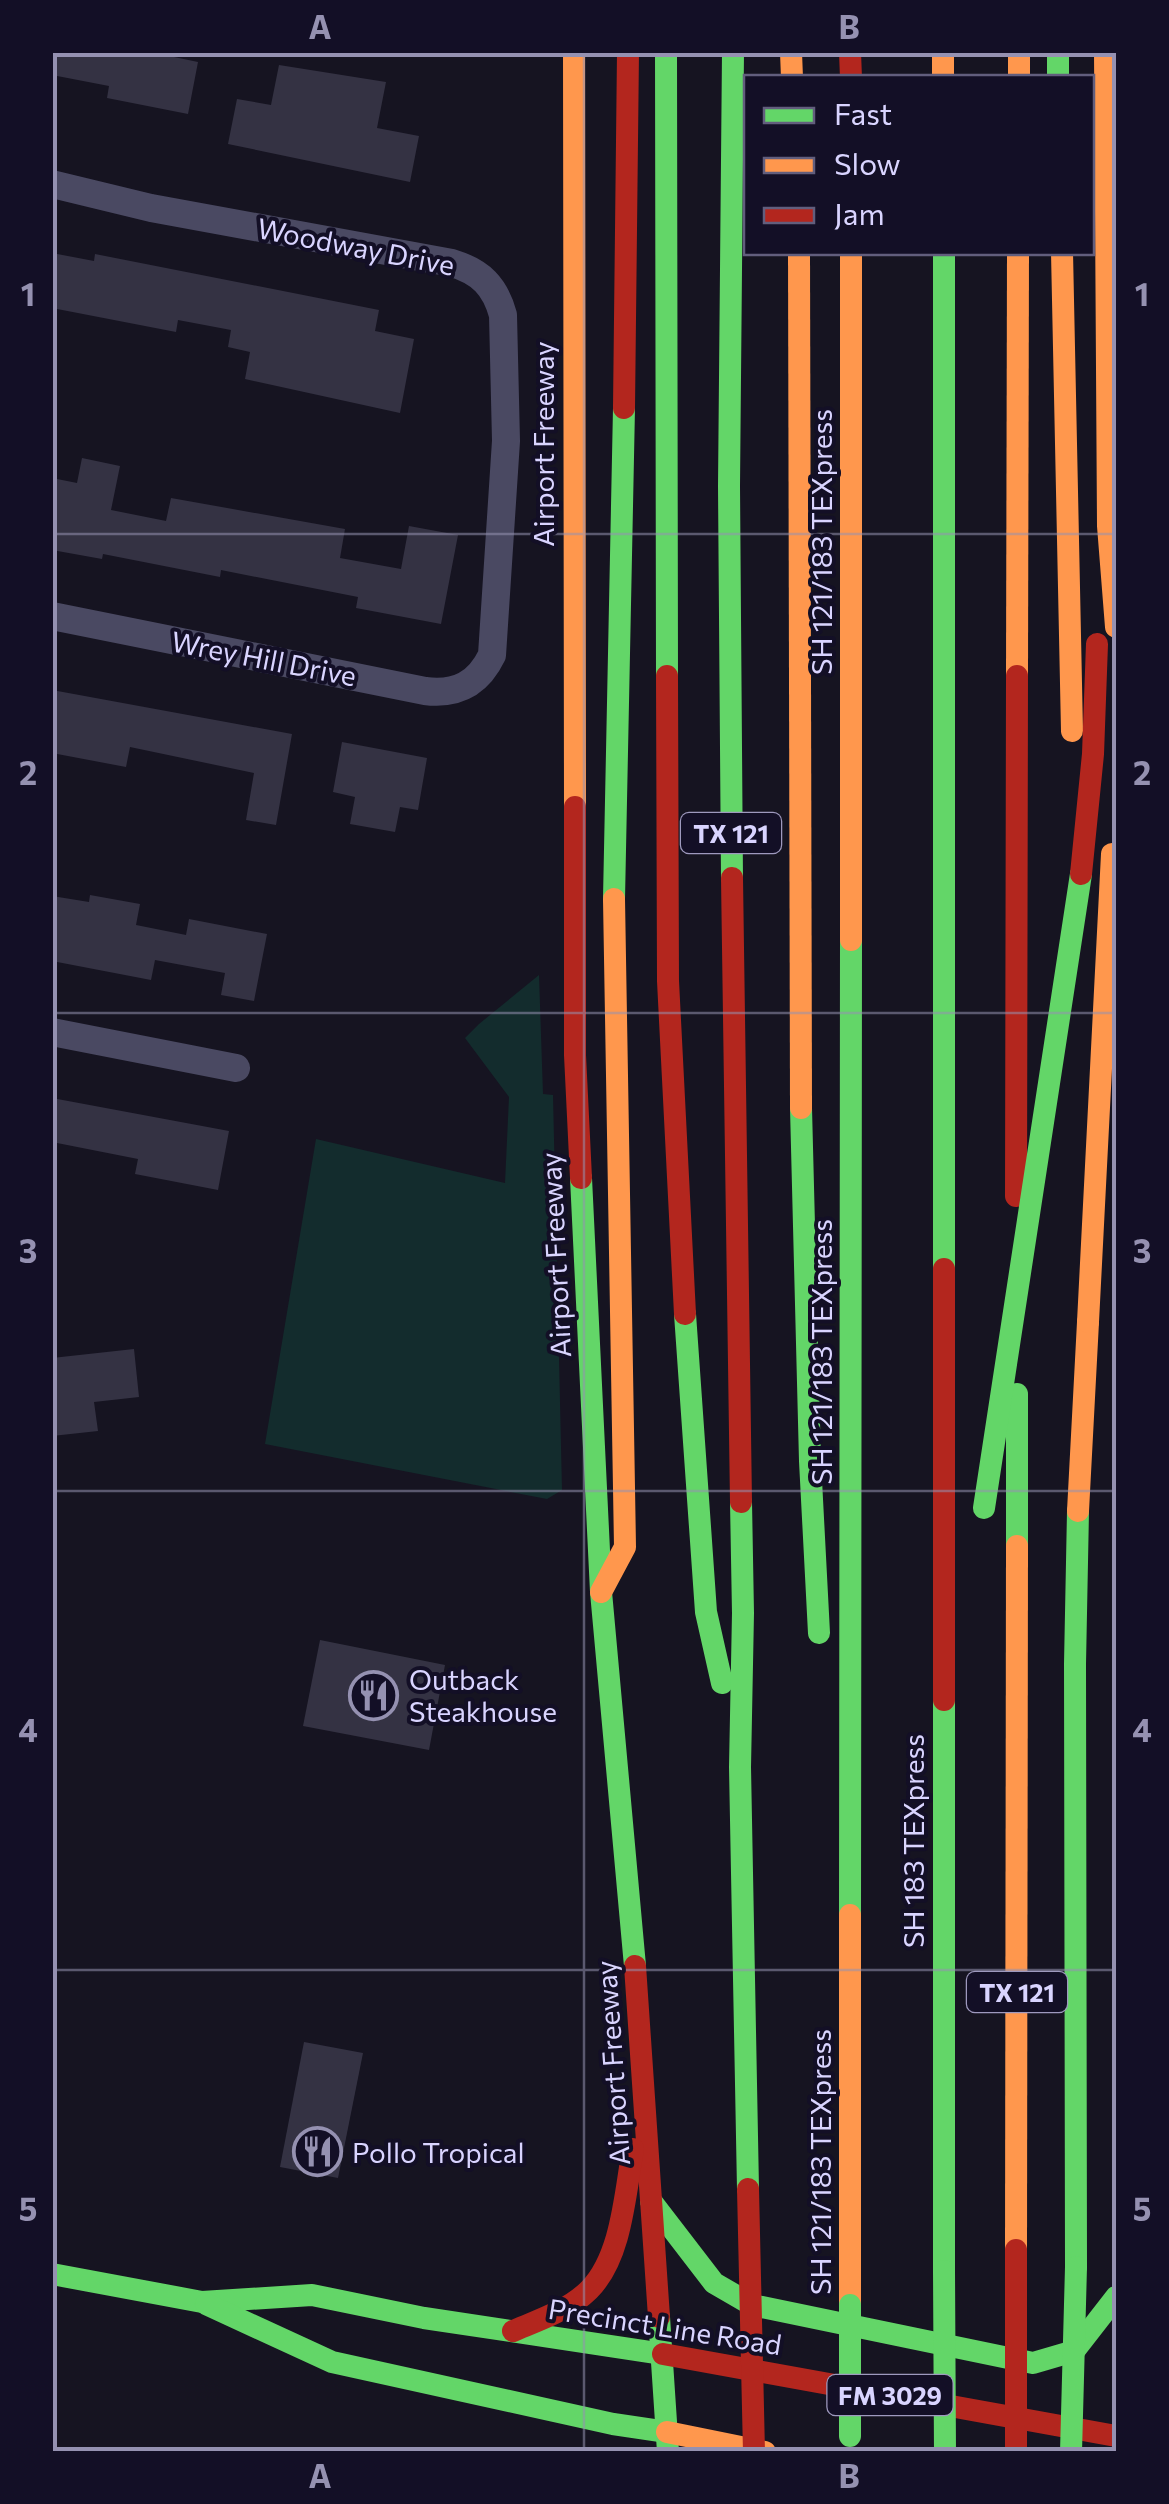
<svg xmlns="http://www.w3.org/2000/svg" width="1169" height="2504" font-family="Commissioner,sans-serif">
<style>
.green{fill:#132c2d}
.building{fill:#343243}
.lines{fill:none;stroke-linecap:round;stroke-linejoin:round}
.street{stroke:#4a4962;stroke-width:28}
.fast{stroke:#63d668;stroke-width:22}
.slow{stroke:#ff974d;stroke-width:22}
.jam{stroke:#b3261e;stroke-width:22}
.fast-bridge{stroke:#63d668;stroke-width:22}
.slow-bridge{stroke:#ff974d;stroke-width:22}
.jam-bridge{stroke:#b3261e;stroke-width:22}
.grid{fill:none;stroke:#9591b1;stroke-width:2.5;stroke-opacity:0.55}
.labels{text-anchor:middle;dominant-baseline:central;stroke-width:8;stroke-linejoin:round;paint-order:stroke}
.shield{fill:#130f26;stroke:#9e99be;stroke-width:2.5}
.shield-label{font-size:25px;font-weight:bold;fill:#d9d4ff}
.street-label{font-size:28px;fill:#d9d4ff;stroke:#130f26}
.poi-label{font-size:28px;fill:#d9d4ff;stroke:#130f26;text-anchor:start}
.neatline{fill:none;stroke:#9591b1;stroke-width:4}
.grid-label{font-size:32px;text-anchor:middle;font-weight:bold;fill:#9591b1}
</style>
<rect width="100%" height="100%" fill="#161421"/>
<polygon class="green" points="539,975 543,1094 553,1095 562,1490 547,1499 265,1444 316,1139 505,1183 509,1097 465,1038 479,1024"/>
<g class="building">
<polygon points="52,52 150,52 198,62 188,114 107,98 109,86 52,75"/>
<polygon points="279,65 386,82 377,128 419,136 410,182 228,144 237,99 271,105"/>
<polygon points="52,253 94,261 95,254 379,310 375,331 414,339 400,413 245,379 250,352 228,347 231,330 178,320 176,332 52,308"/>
<polygon points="82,458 120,466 111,510 166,521 171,498 345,529 340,558 401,569 409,526 458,535 441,624 356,608 358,597 221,570 220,577 103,554 102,559 52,550 52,478 77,483"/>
<polygon points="52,690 292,734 276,825 246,820 254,773 130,747 126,767 52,753"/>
<polygon points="342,742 427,758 418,810 400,807 395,832 350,824 355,797 333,792"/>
<polygon points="90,895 140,904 136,925 186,935 189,919 267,934 254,1001 221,995 225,973 155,960 151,980 52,961 52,896 89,902"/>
<polygon points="52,1098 229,1131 218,1190 135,1174 138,1159 52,1142"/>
<polygon points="134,1349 139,1397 94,1402 98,1431 52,1436 52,1358"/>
<polygon points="320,1640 445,1665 429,1750 303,1726"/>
<polygon points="304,2042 363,2053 338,2178 280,2167"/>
</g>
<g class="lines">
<g class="street">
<path d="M52 184 151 208 452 263C481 272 495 286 503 315L506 441 492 655C478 684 457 695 425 691L52 616"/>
<polyline points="52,1032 236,1068"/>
</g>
<g class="fast">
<polyline points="666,52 667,676"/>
<polyline points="1058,52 1058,78"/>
<polyline points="944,252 944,1269"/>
<polyline points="732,878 729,486 733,52"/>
<polyline points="614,899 624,408"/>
<polyline points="801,1108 810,1461 819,1633"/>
<polyline points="581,1178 601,1592 635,1966"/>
<polyline points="685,1314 706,1612 722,1683"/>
<polyline points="741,1502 743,1613 740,1767 748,2189"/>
<polyline points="1017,1546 1017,1394"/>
<polyline points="944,1700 944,2271"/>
<polyline points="850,1915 851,940"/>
<polyline points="651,2201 714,2283 752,2305 1033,2363 1074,2351 1116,2297"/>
<polyline points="1076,2267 1075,1664 1078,1511"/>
<polyline points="52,2274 202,2302 312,2295 424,2318 663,2354"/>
<polyline points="206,2304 332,2362 613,2424 667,2432"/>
<polyline points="659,2317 668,2452"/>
</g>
<g class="slow">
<polyline points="574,52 575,807"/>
<polyline points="791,52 792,78"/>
<polyline points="943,52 943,78"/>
<polyline points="1019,52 1019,78"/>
<polyline points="1105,52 1108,526 1116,627"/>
<polyline points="799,252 801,1108"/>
<polyline points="1062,252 1072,731"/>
<polyline points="1017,676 1018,252"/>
<polyline points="851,940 851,252"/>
<polyline points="1078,1511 1088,1322"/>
<polyline points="601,1592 625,1547 614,899"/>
<polyline points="1016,2250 1017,1546"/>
<polyline points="850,2305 850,1915"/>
<polyline points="667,2432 765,2452"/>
</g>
<g class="jam">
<polyline points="850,52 851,78"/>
<polyline points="624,408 628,52"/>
<polyline points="667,676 668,981 685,1314"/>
<polyline points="575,807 575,1055 581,1178"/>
<polyline points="732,878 741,1502"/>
<polyline points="1016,1196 1017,676"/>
<polyline points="944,1269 944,1700"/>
<polyline points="635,1966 659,2317"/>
<path d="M513 2331C539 2320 569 2310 589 2290 622 2257 625 2193 633 2149"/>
<polyline points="663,2354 1116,2436"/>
</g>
<g class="fast-bridge">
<polyline points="984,1508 1081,874"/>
<polyline points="944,2271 945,2452"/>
<polyline points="850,2305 850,2436"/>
<polyline points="1071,2452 1076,2267"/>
</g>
<polyline class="slow-bridge" points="1088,1322 1112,854"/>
<g class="jam-bridge">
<polyline points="1081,874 1093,754 1097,644"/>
<polyline points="748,2189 754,2452"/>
<polyline points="1016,2250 1016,2452"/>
</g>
</g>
<path class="grid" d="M584 52V2452M52 534H1116M52 1013H1116M52 1491H1116M52 1970H1116"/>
<defs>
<symbol id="restaurant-ring" viewBox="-11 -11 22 22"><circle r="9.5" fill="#130f26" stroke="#9591b1" stroke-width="1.5"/><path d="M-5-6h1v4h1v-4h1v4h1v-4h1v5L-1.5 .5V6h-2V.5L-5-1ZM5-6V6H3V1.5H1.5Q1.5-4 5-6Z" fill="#9591b1"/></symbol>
</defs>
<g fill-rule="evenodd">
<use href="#restaurant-ring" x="346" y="1668" width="55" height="55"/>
<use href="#restaurant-ring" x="290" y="2124" width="55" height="55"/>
</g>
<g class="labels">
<g class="shield">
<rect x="681" y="813" width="100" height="40" rx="8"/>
<rect x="967" y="1972" width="100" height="40" rx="8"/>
<rect x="827.5" y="2375" width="125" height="40" rx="8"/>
</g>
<g class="shield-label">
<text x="731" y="833">TX 121</text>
<text x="1017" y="1992">TX 121</text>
<text x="890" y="2395">FM 3029</text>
</g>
<g class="street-label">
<text transform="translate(356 246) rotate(11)">Woodway Drive</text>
<text transform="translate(543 444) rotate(-90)">Airport Freeway</text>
<text transform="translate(821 542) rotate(-90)">SH 121/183 TEXpress</text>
<text transform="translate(264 658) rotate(11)">Wrey Hill Drive</text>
<text transform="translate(555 1255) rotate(-93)">Airport Freeway</text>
<text transform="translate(821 1352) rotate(-90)">SH 121/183 TEXpress</text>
<text transform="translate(913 1841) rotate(-90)">SH 183 TEXpress</text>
<text transform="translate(612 2063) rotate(-94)">Airport Freeway</text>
<text transform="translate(820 2162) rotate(-90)">SH 121/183 TEXpress</text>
<text transform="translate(665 2326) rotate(9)">Precinct Line Road</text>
</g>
<g class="poi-label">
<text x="409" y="1679">Outback<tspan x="409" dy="32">Steakhouse</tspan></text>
<text x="352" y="2152">Pollo Tropical</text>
</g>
</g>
<rect width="1169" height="2504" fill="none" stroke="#130f26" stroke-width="110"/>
<rect x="744" y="75" width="350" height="180" fill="#130f26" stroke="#625e7d" stroke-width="2.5"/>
<rect x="764" y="108" width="50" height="15" fill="#63d668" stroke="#625e7d" stroke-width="2.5"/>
<text x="834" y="125" font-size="30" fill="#d9d4ff">Fast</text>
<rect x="764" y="158" width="50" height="15" fill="#ff974d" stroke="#625e7d" stroke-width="2.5"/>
<text x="834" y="175" font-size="30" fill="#d9d4ff">Slow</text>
<rect x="764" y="208" width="50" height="15" fill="#b3261e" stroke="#625e7d" stroke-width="2.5"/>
<text x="834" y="225" font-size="30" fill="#d9d4ff">Jam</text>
<rect x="55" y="55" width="1059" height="2394" class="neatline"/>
<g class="grid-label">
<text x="320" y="39">A</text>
<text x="849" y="39">B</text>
<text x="28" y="306">1</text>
<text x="1142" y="306">1</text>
<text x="28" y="785">2</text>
<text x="1142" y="785">2</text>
<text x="28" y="1263">3</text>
<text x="1142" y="1263">3</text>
<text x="28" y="1742">4</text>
<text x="1142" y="1742">4</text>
<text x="28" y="2221">5</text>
<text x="1142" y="2221">5</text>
<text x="320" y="2488">A</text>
<text x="849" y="2488">B</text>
</g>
</svg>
